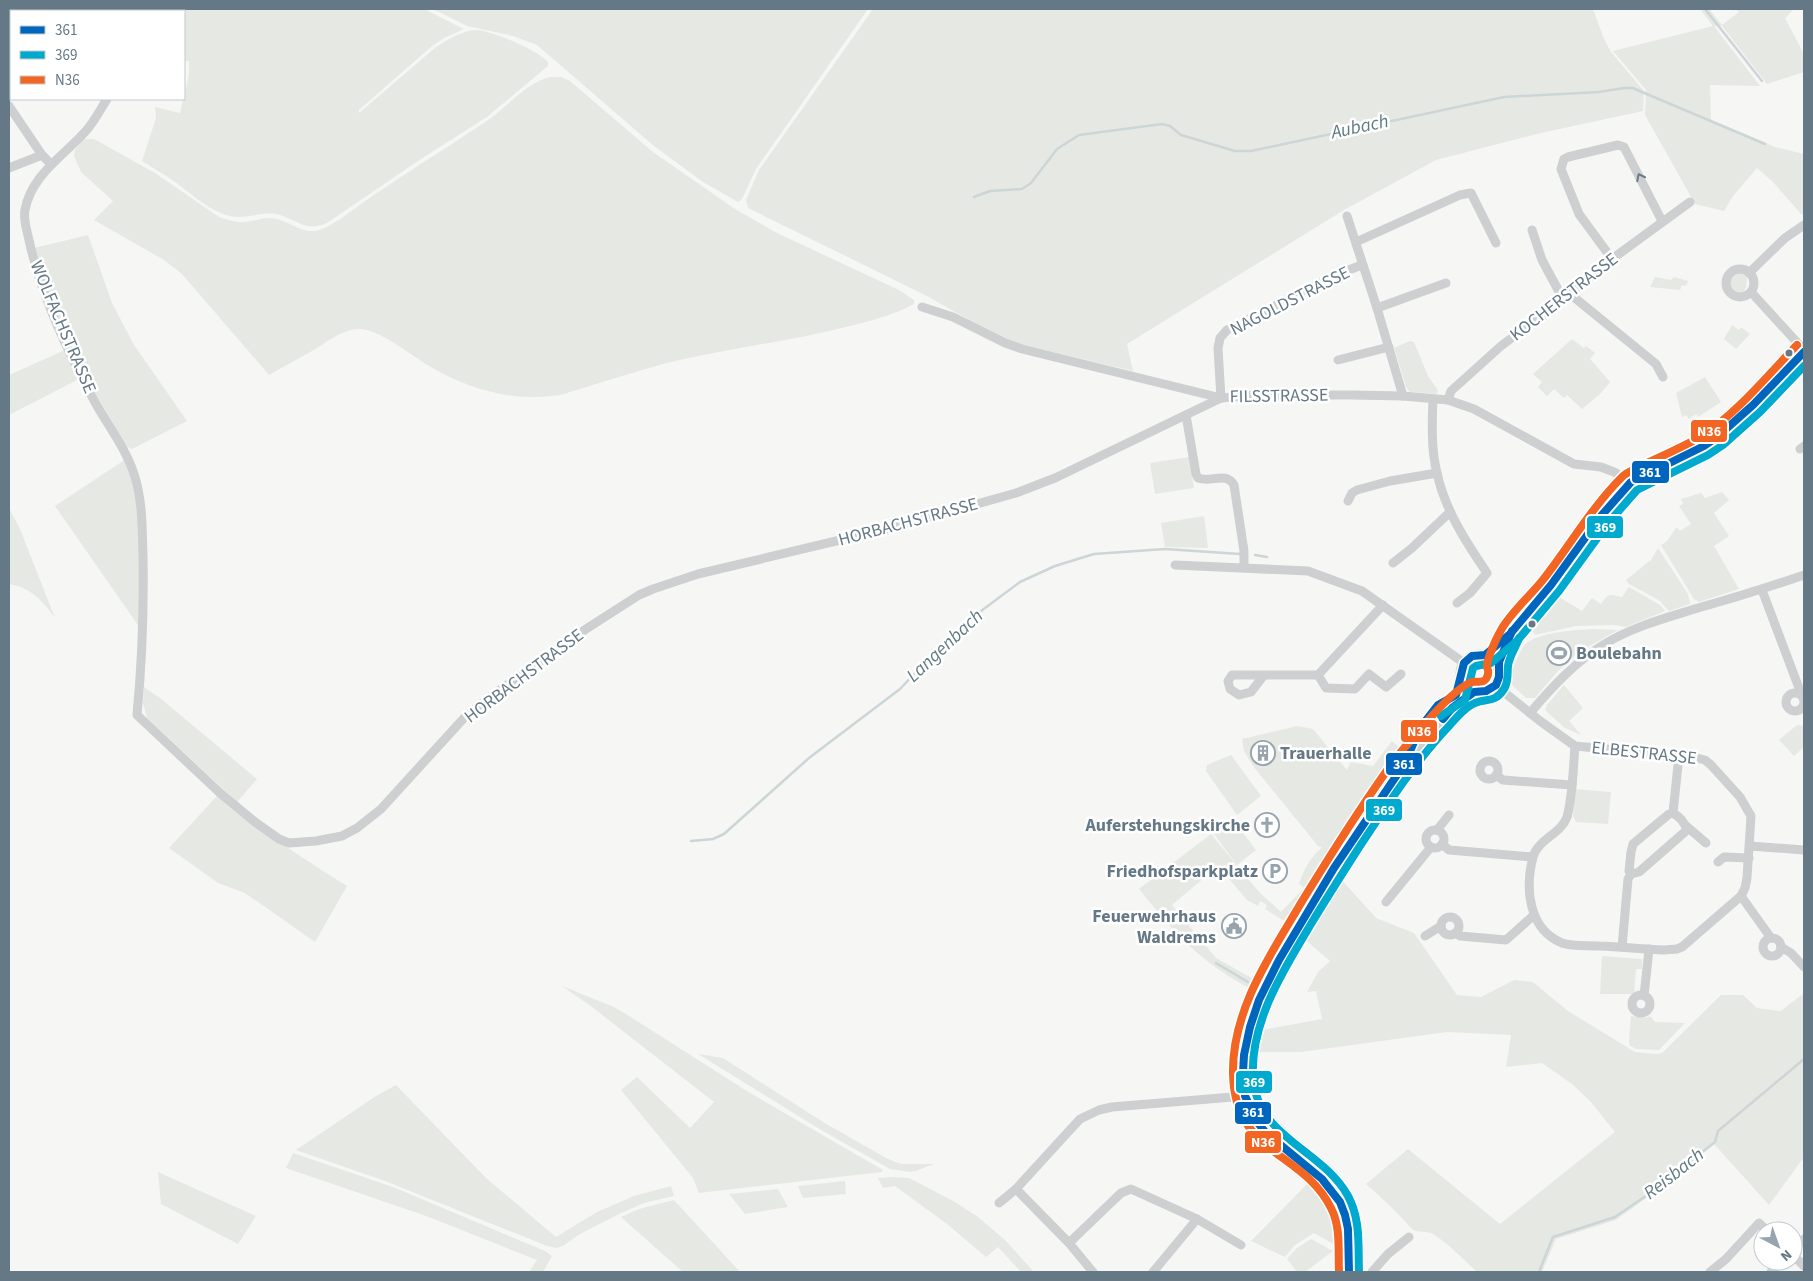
<svg xmlns="http://www.w3.org/2000/svg" width="1813" height="1281" font-family="'Source Sans 3',sans-serif">
<style>
.green{fill:#e6e9e3}
.lines{fill:none;stroke-linecap:round;stroke-linejoin:round}
.stream{stroke:#ccd5d7;stroke-width:2.5}
.minor{stroke:#cdcfd0;stroke-width:9}
.tertiary{stroke:#cdcfd0;stroke-width:11}
.bus-1-casing{stroke:#fff;stroke-width:11}
.bus-2-casing{stroke:#fff;stroke-width:11}
.bus-3-casing{stroke:#fff;stroke-width:11}
.bus-1{stroke:#0065bd;stroke-width:8}
.bus-2{stroke:#00a9ce;stroke-width:8}
.bus-3{stroke:#f26522;stroke-width:8}
.oneway{stroke:#6a7c8a}
.bus-dot{fill:#657886;stroke:#fff;stroke-width:2}
.labels{text-anchor:middle;dominant-baseline:central;stroke-width:5;stroke-linejoin:round;paint-order:stroke}
.street-label{font-size:18px;fill:#657886;stroke:#fff}
.poi-label{font-size:18px;font-weight:bold;fill:#657886;stroke:#fff;text-anchor:end}
.water-label{font-size:19px;font-style:italic;fill:#607a82;stroke:#fff}
.line-badge{stroke:#fff;stroke-width:2}
.badge-label{font-size:14px;text-anchor:middle;font-weight:bold;fill:#fff}
</style>
<rect width="100%" height="100%" fill="#f6f6f5"/>
<g class="green">
<path d="M170 9H424L464 29 444 38 432 46 359 110V113L436 47C447 40 464 29 478 30 494 32 538 50 548 62V66L487 117 421 159 327 223C306 232 299 221 280 215 263 210 247 220 230 216 209 211 192 194 175 182 164 174 153 168 142 161L156 118 155 107 180 113 189 75V61H184V11H169Z"/>
<polygon points="433,9 868,9 756,169 742,199 738,202 703,182 654,146 537,45 513,36 467,26"/>
<polygon points="873,9 1593,9 1604,39 1611,52 1644,91 1643,111 1541,133 1436,160 1344,210 1127,344 1133,371 1006,341 927,296 748,208 746,200 759,170"/>
<polygon points="1700,9 1709,9 1722,25 1739,12 1736,9 1794,9 1785,18 1804,54 1804,72 1767,84 1722,26 1714,26 1760,86 1710,85 1711,120 1775,147 1804,154 1804,214 1801,214 1773,182 1757,168 1733,196 1724,211 1695,204 1645,115 1646,90 1613,51 1713,26"/>
<path d="M550 77H561L570 81 653 152 735 209 777 233 899 290 914 300V304C892 316 866 322 842 328 796 339 750 346 703 355 655 364 608 381 560 395 513 402 470 390 429 366 412 356 379 329 360 329 342 329 326 343 312 351 298 359 283 367 269 375L182 274 164 260 94 220 113 201 81 172 74 156 75 150 81 142 85 139H94L155 173 219 217C228 220 237 223 246 222 256 221 266 216 277 219 289 222 301 232 314 231 323 230 331 224 339 220 387 184 438 154 488 120 508 106 526 83 550 77Z"/>
<polygon points="88,235 112,303 134,345 187,421 132,449 127,447 91,386 56,312 34,248"/>
<path d="M1739 270 1746 274C1748 283 1747 292 1737 296L1731 293C1728 284 1730 275 1739 270Z"/>
<polygon points="1655,277 1671,280 1674,277 1688,281 1686,286 1682,285 1680,290 1650,287"/>
<polygon points="1732,325 1739,330 1741,327 1750,334 1736,349 1724,339"/>
<polygon points="1572,339 1584,348 1586,346 1595,353 1590,359 1610,382 1600,394 1582,409 1567,395 1564,398 1554,389 1547,396 1538,387 1542,382 1533,374"/>
<polygon points="1410,341 1414,342 1428,376 1438,390 1437,394 1410,392 1406,387 1394,348"/>
<polygon points="65,350 79,379 9,415 9,375"/>
<polygon points="1705,377 1721,402 1698,417 1696,414 1689,419 1686,415 1682,417 1676,393"/>
<polygon points="1189,457 1194,488 1155,494 1150,463"/>
<polygon points="126,459 138,503 140,628 55,506"/>
<polygon points="1722,492 1729,500 1714,513 1729,536 1714,546 1739,589 1699,602 1694,599 1661,545 1666,542 1677,527 1680,531 1691,524 1679,506 1683,504 1681,499 1701,493 1705,498"/>
<path d="M9 508 20 529 55 618C43 601 30 587 9 584Z"/>
<polygon points="1204,516 1208,548 1165,547 1161,523"/>
<polygon points="1658,548 1688,594 1690,604 1669,611 1660,601 1629,584 1626,580 1651,560"/>
<path d="M1629 587 1660 605 1665 611 1626 627 1614 625 1576 626 1535 635 1533 631 1556 595 1582 611 1592 598 1601 604C1609 593 1608 594 1622 597Z"/>
<path d="M1593 629 1618 630 1577 653 1557 672 1535 698H1526L1513 686 1507 674C1515 667 1517 656 1523 647 1533 632 1576 630 1593 629Z"/>
<polygon points="1564,685 1583,708 1569,721 1581,735 1565,728 1545,710 1547,705"/>
<polygon points="144,687 160,698 257,779 237,802 147,718 143,703"/>
<polygon points="1797,725 1804,726 1804,747 1794,756 1779,740"/>
<path d="M1297 726 1313 729 1347 770 1350 762 1373 766 1392 741 1402 750 1354 821 1289 924 1265 909 1267 905 1260 901 1258 906 1247 900 1218 866 1172 905 1216 958 1257 981 1253 990C1201 963 1174 933 1139 889L1211 834 1260 893 1281 912 1304 888 1299 884C1304 869 1310 858 1322 847L1318 846 1253 766 1244 751 1242 739Z"/>
<polygon points="1231,755 1261,796 1237,815 1206,771 1207,765"/>
<polygon points="1575,789 1611,792 1608,824 1576,822 1573,816"/>
<path d="M218 795C259 830 302 858 347 886L315 942 245 893 218 883 169 848Z"/>
<polygon points="1233,820 1256,850 1237,865 1214,834"/>
<path d="M1339 877 1376 918 1414 933 1457 995 1481 997 1514 980 1533 982 1568 1011 1635 1052 1657 1054 1662 1053 1721 995H1743L1757 1008 1781 1011 1804 993V1157L1769 1205 1714 1144 1657 1190 1616 1220 1556 1239 1542 1272H1477C1463 1259 1449 1244 1433 1234 1426 1230 1416 1234 1411 1228 1397 1212 1382 1198 1366 1184L1408 1149 1500 1224 1615 1132 1590 1101 1572 1084 1542 1063 1506 1067 1511 1035 1447 1032 1301 1052H1254C1254 1061 1254 1071 1255 1079 1263 1116 1298 1138 1325 1161L1320 1165C1264 1120 1240 1109 1257 1031L1322 1019 1316 991 1307 992 1318 972 1330 961 1302 937Z"/>
<polygon points="1602,956 1642,959 1642,969 1636,969 1634,994 1600,994"/>
<polygon points="562,986 614,1007 626,1014 750,1093 883,1170 882,1172 699,1193 693,1178 621,1090 637,1077 690,1128 714,1102 592,1007"/>
<polygon points="1631,1016 1646,1018 1650,1016 1655,1022 1685,1023 1659,1050 1636,1049 1630,1046 1629,1041"/>
<polygon points="698,1054 723,1058 823,1122 888,1159 901,1164 934,1164 916,1171 910,1172 890,1169 821,1130"/>
<polygon points="396,1085 486,1178 556,1237 597,1212 634,1196 671,1186 674,1196 644,1203 619,1214 580,1234 563,1246 556,1248 547,1246 385,1181 296,1150 376,1096"/>
<polygon points="293,1153 393,1187 545,1251 552,1256 543,1272 529,1272 537,1260 429,1217 286,1168"/>
<polygon points="158,1172 256,1216 238,1244 161,1204"/>
<polygon points="891,1177 909,1178 955,1202 978,1217 1005,1240 1034,1272 1021,1272 998,1247 986,1257 947,1224 895,1186 883,1188 878,1178"/>
<polygon points="845,1181 846,1194 803,1198 798,1186"/>
<path d="M1309 1182C1330 1205 1334 1216 1339 1247L1314 1233 1295 1245 1285 1257 1251 1241Z"/>
<polygon points="778,1189 788,1207 745,1214 729,1194"/>
<polygon points="674,1200 740,1272 683,1272 621,1217 639,1209"/>
<polygon points="1311,1239 1333,1251 1305,1272 1297,1272 1287,1259 1297,1248"/>
</g>
<g class="lines">
<g class="stream">
<polyline points="1705,9 1762,81"/>
<polyline points="974,197 990,191 1022,189 1031,183 1057,149 1079,135 1162,124 1170,126 1181,135 1235,151 1251,151 1504,97 1599,92 1624,88 1633,88 1642,92 1765,144"/>
<polyline points="1255,555 1267,557"/>
<polyline points="691,841 713,839 724,834 809,758 900,689 944,642 977,614 1020,582 1055,566 1094,554 1165,549 1240,554"/>
<polyline points="1216,963 1248,982"/>
<polyline points="1539,1272 1553,1237 1615,1217 1656,1189 1715,1142 1718,1131 1804,1059"/>
</g>
<g class="minor">
<polyline points="165,11 167,9"/>
<path d="M107 99C100 110 93 124 84 133 62 157 31 176 25 210 23 220 27 230 29 240 41 295 69 355 96 404 109 427 126 449 134 474 143 501 142 529 143 556 144 610 142 662 137 715L220 793 255 822 279 839 289 843 316 841 342 836 357 828 381 809 464 718 487 699 586 629 639 595 653 589 698 574 895 527 1016 493 1055 478 1221 398"/>
<polyline points="9,106 42,155 51,164"/>
<polyline points="9,168 42,155"/>
<polyline points="1347,216 1377,308 1403,396"/>
<polyline points="1532,230 1542,260 1563,299"/>
<polyline points="1356,242 1460,195 1471,193 1496,243"/>
<polyline points="1612,259 1579,214 1561,169 1564,159 1568,157 1618,145 1624,147 1662,221"/>
<circle cx="1740" cy="283" r="14"/>
<polyline points="1749,273 1785,238 1804,225"/>
<polyline points="1751,292 1804,350"/>
<polyline points="1570,294 1656,364 1663,377"/>
<polyline points="922,307 953,317 1005,343 1022,349 1221,398 1257,395 1353,395 1403,396 1448,400 1474,409 1574,464 1601,467 1614,472 1631,482"/>
<polyline points="1377,308 1446,283"/>
<polyline points="1338,360 1389,347"/>
<polyline points="1221,398 1218,348 1220,338 1227,330 1338,274 1362,265"/>
<path d="M1433 399C1432 423 1431 449 1437 473 1445 510 1466 542 1487 573L1470 593 1457 603"/>
<polyline points="1448,400 1451,391 1501,346 1570,294 1612,259 1690,202"/>
<path d="M1186 415 1196 474 1198 478C1211 483 1226 471 1234 485L1244 551V567"/>
<polyline points="1800,449 1804,446"/>
<polyline points="1348,501 1352,493 1357,490 1390,481 1437,473"/>
<polyline points="1393,563 1412,548 1450,512"/>
<polyline points="1175,565 1308,571 1362,591 1464,663"/>
<polyline points="1762,590 1802,696"/>
<polyline points="1264,675 1251,692 1239,695 1230,689 1228,681 1232,675 1318,675 1383,605"/>
<polyline points="1318,675 1326,688 1355,689 1369,674 1386,687 1401,674"/>
<path d="M1495 685 1540 721 1575 746 1693 757 1705 760 1711 765 1740 797 1751 816 1747 878 1745 888 1741 896 1682 947 1677 949 1664 950C1643 949 1621 947 1600 946 1588 945 1573 947 1562 943 1528 929 1525 888 1533 857 1538 839 1561 834 1567 817 1573 795 1573 769 1575 746"/>
<circle cx="1795" cy="702" r="9"/>
<path d="M1530 713C1552 687 1576 661 1606 643 1635 626 1666 618 1698 608 1734 598 1769 587 1804 575"/>
<circle cx="1489" cy="770" r="9"/>
<polyline points="1496,775 1503,780 1572,785"/>
<polyline points="1685,825 1706,843"/>
<polyline points="1437,830 1449,815"/>
<circle cx="1435" cy="839" r="9"/>
<polyline points="1442,844 1449,850 1533,857"/>
<polyline points="1750,846 1804,850"/>
<polyline points="1718,862 1724,857 1749,858"/>
<polyline points="1631,874 1629,871 1631,852 1633,844 1669,814 1673,813 1679,755"/>
<polyline points="1741,896 1771,938"/>
<polyline points="1386,902 1431,847"/>
<circle cx="1450" cy="926" r="9"/>
<polyline points="1455,933 1460,936 1506,940 1534,915"/>
<polyline points="1425,936 1441,926"/>
<circle cx="1772" cy="947" r="9"/>
<path d="M1622 947 1628 879 1631 874 1639 872 1687 830C1685 823 1680 817 1673 813"/>
<polyline points="1781,947 1791,953 1804,967"/>
<circle cx="1641" cy="1004" r="9"/>
<polyline points="1644,996 1649,949"/>
<polyline points="1016,1189 1069,1243 1093,1272"/>
<polyline points="999,1203 1016,1189 1080,1119 1099,1110 1112,1107 1245,1096"/>
<polyline points="1197,1219 1241,1245"/>
<polyline points="1069,1243 1121,1193 1131,1189 1197,1219 1153,1272"/>
<polyline points="1793,1250 1804,1239"/>
<polyline points="1793,1255 1804,1266"/>
<polyline points="1372,1272 1388,1254 1409,1237"/>
<polyline points="1710,1272 1726,1259 1759,1223 1767,1231"/>
<polyline points="1771,1272 1782,1261"/>
</g>
<g class="tertiary">
<circle cx="1480" cy="674" r="19"/>
<polyline points="1485,655 1510,634 1536,604 1601,516 1631,482 1704,446 1717,437 1753,405 1804,352"/>
<polyline points="1497,666 1510,635"/>
<path d="M1349 1272C1348 1252 1350 1228 1343 1209 1323 1161 1259 1148 1245 1096 1237 1065 1248 1029 1259 1000 1271 967 1292 937 1310 907 1333 869 1357 833 1382 796 1406 761 1437 716 1474 692"/>
</g>
<defs>
<g id="bus-1">
<polyline points="1443,719 1452,708 1474,692 1486,691 1496,685 1499,677 1499,662 1512,631"/>
<polyline points="1349,1272 1348,1229 1345,1215 1340,1202 1322,1179 1266,1133 1258,1123 1245,1096 1243,1073 1244,1055 1250,1027 1259,1000 1279,960 1334,868 1405,763 1420,728 1438,705 1456,695 1464,663 1472,656 1485,655 1510,634 1551,585 1601,516 1631,482 1704,446 1717,437 1753,405 1804,352"/>
</g>
<g id="bus-2">
<polyline points="1441,716 1465,700 1473,668 1476,666 1491,663 1517,641 1559,591 1609,522 1637,490 1708,455 1723,445 1760,412 1804,366"/>
<path d="M1359 1272C1358 1246 1361 1220 1348 1196 1321 1148 1257 1138 1253 1077 1250 1022 1284 969 1311 924 1326 899 1342 874 1358 849 1386 807 1414 763 1449 726 1456 718 1465 707 1475 703 1488 698 1495 703 1504 689 1509 681 1507 674 1508 666 1509 657 1516 647 1519 638"/>
</g>
<path id="bus-3" d="M1339 1272C1338 1251 1341 1227 1331 1208 1303 1151 1234 1155 1233 1073 1232 1010 1271 954 1301 903 1331 854 1362 804 1396 758 1407 744 1420 730 1431 717 1440 707 1459 686 1472 682 1478 681 1484 684 1487 677 1490 671 1487 671 1487 665 1488 657 1496 639 1500 632 1508 615 1530 596 1542 581 1569 547 1591 508 1622 477 1628 471 1636 469 1643 465 1662 456 1683 447 1702 436 1737 413 1768 375 1797 345"/>
</defs>
<use href="#bus-1" class="bus-1-casing"/>
<use href="#bus-2" class="bus-2-casing"/>
<use href="#bus-3" class="bus-3-casing"/>
<use href="#bus-1" class="bus-1"/>
<use href="#bus-2" class="bus-2"/>
<use href="#bus-3" class="bus-3"/>
</g>
<defs><path id="oneway-chevron" d="M-2-3.5L2.5 0L-2 3.5" fill="none" stroke-width="1.6" stroke-linecap="round" stroke-linejoin="round" transform="scale(1.25)"/></defs>
<use class="oneway" href="#oneway-chevron" transform="translate(1640 177) rotate(-117)"/>
<defs>
<symbol id="stadium-ring" viewBox="-11 -11 22 22"><circle r="9.5" fill="#fff" stroke="#98a4ad" stroke-width="1.5"/><path d="M0-5a6.5 5 0 1 0 0 10a6.5 5 0 1 0 0-10ZM-3.5-1.8h7v3.6h-7Z" fill="#98a4ad"/></symbol>
<symbol id="building-ring" viewBox="-11 -11 22 22"><circle r="9.5" fill="#fff" stroke="#98a4ad" stroke-width="1.5"/><path d="M-4-6H4V6H1V3H-1V6H-4ZM-2.5-4.3h1.7v1.8h-1.7ZM.8-4.3h1.7v1.8H.8ZM-2.5-1h1.7V.8h-1.7ZM.8-1h1.7V.8H.8Z" fill="#98a4ad"/></symbol>
<symbol id="church-ring" viewBox="-11 -11 22 22"><circle r="9.5" fill="#fff" stroke="#98a4ad" stroke-width="1.5"/><path d="M-1.2-6h2.4v3.5h3.3v2.4h-3.3V6h-2.4V-.1h-3.3v-2.4h3.3Z" fill="#98a4ad"/></symbol>
<symbol id="parking-ring" viewBox="-11 -11 22 22"><circle r="9.5" fill="#fff" stroke="#98a4ad" stroke-width="1.5"/><path d="M-3.5-5.5H1a3.5 3.5 0 0 1 0 7H-1V5.5H-3.5ZM-1-3.4V-.6H.8a1.4 1.4 0 0 0 0-2.8Z" fill="#98a4ad"/></symbol>
<symbol id="civic-ring" viewBox="-11 -11 22 22"><circle r="9.5" fill="#fff" stroke="#98a4ad" stroke-width="1.5"/><path d="M-.6-6.5H3V-4.5H.6V-3L4-1V1h2V6H-6V1h2V-1L-.6-3ZM-1.2 2.5V6h2.4V2.5Z" fill="#98a4ad"/></symbol>
</defs>
<g fill-rule="evenodd">
<use href="#stadium-ring" x="1545" y="639" width="28" height="28"/>
<use href="#building-ring" x="1249" y="739" width="28" height="28"/>
<use href="#church-ring" x="1253" y="811" width="28" height="28"/>
<use href="#parking-ring" x="1261" y="857" width="28" height="28"/>
<use href="#civic-ring" x="1220" y="912" width="28" height="28"/>
</g>
<g class="bus-dot">
<circle cx="1789" cy="353" r="4.5"/>
<circle cx="1532" cy="624" r="4.5"/>
</g>
<g class="labels">
<g class="street-label">
<text transform="translate(1564 297) rotate(-38)">KOCHERSTRASSE</text>
<text transform="translate(1290 301) rotate(-27)">NAGOLDSTRASSE</text>
<text transform="translate(63 327) rotate(67)">WOLFACHSTRASSE</text>
<text transform="translate(1279 396) rotate(-1)">FILSSTRASSE</text>
<text transform="translate(908 522) rotate(-15)">HORBACHSTRASSE</text>
<text transform="translate(524 676) rotate(-37)">HORBACHSTRASSE</text>
<text transform="translate(1644 753) rotate(6)">ELBESTRASSE</text>
</g>
<g class="poi-label">
<text x="1576" y="653" text-anchor="start">Boulebahn</text>
<text x="1280" y="753" text-anchor="start">Trauerhalle</text>
<text x="1250" y="825">Auferstehungskirche</text>
<text x="1258" y="871">Friedhofsparkplatz</text>
<text x="1216" y="916">Feuerwehrhaus<tspan x="1216" dy="21">Waldrems</tspan></text>
</g>
<g class="water-label">
<text transform="translate(1360 127) rotate(-12)">Aubach</text>
<text transform="translate(945 646) rotate(-43)">Langenbach</text>
<text transform="translate(1674 1174) rotate(-38)">Reisbach</text>
</g>
</g>
<g class="line-badge">
<rect x="1690" y="419" width="38" height="24" rx="5" fill="#f26522"/>
<rect x="1631" y="460" width="39" height="24" rx="5" fill="#0065bd"/>
<rect x="1586" y="515" width="38" height="24" rx="5" fill="#00a9ce"/>
<rect x="1400" y="719" width="38" height="24" rx="5" fill="#f26522"/>
<rect x="1385" y="752" width="38" height="24" rx="5" fill="#0065bd"/>
<rect x="1365" y="798" width="38" height="24" rx="5" fill="#00a9ce"/>
<rect x="1235" y="1070" width="38" height="24" rx="5" fill="#00a9ce"/>
<rect x="1234" y="1101" width="38" height="24" rx="5" fill="#0065bd"/>
<rect x="1244" y="1130" width="38" height="24" rx="5" fill="#f26522"/>
</g>
<g class="badge-label">
<text x="1709" y="436">N36</text>
<text x="1650" y="477">361</text>
<text x="1605" y="532">369</text>
<text x="1419" y="736">N36</text>
<text x="1404" y="769">361</text>
<text x="1384" y="815">369</text>
<text x="1254" y="1087">369</text>
<text x="1253" y="1117">361</text>
<text x="1263" y="1147">N36</text>
</g>
<rect width="1813" height="1281" fill="none" stroke="#657886" stroke-width="20"/>
<rect x="10" y="10" width="175" height="90" fill="#ffffff" stroke="#c1c9cf"/>
<rect x="20" y="26" width="25" height="8" fill="#0065bd" stroke="#c1c9cf"/>
<text x="55" y="35" font-size="15" fill="#657886">361</text>
<rect x="20" y="51" width="25" height="8" fill="#00a9ce" stroke="#c1c9cf"/>
<text x="55" y="60" font-size="15" fill="#657886">369</text>
<rect x="20" y="76" width="25" height="8" fill="#f26522" stroke="#c1c9cf"/>
<text x="55" y="85" font-size="15" fill="#657886">N36</text>
<g transform="translate(1778 1246) rotate(139)"><circle r="24" fill="#ffffff" stroke="#c1c9cf"/>
<path d="M0-4L9 19L0 12L-9 19Z" fill="#98a4ad"/>
<text y="-8" font-size="14" font-weight="bold" text-anchor="middle" fill="#657886">N</text>
</g>
</svg>
